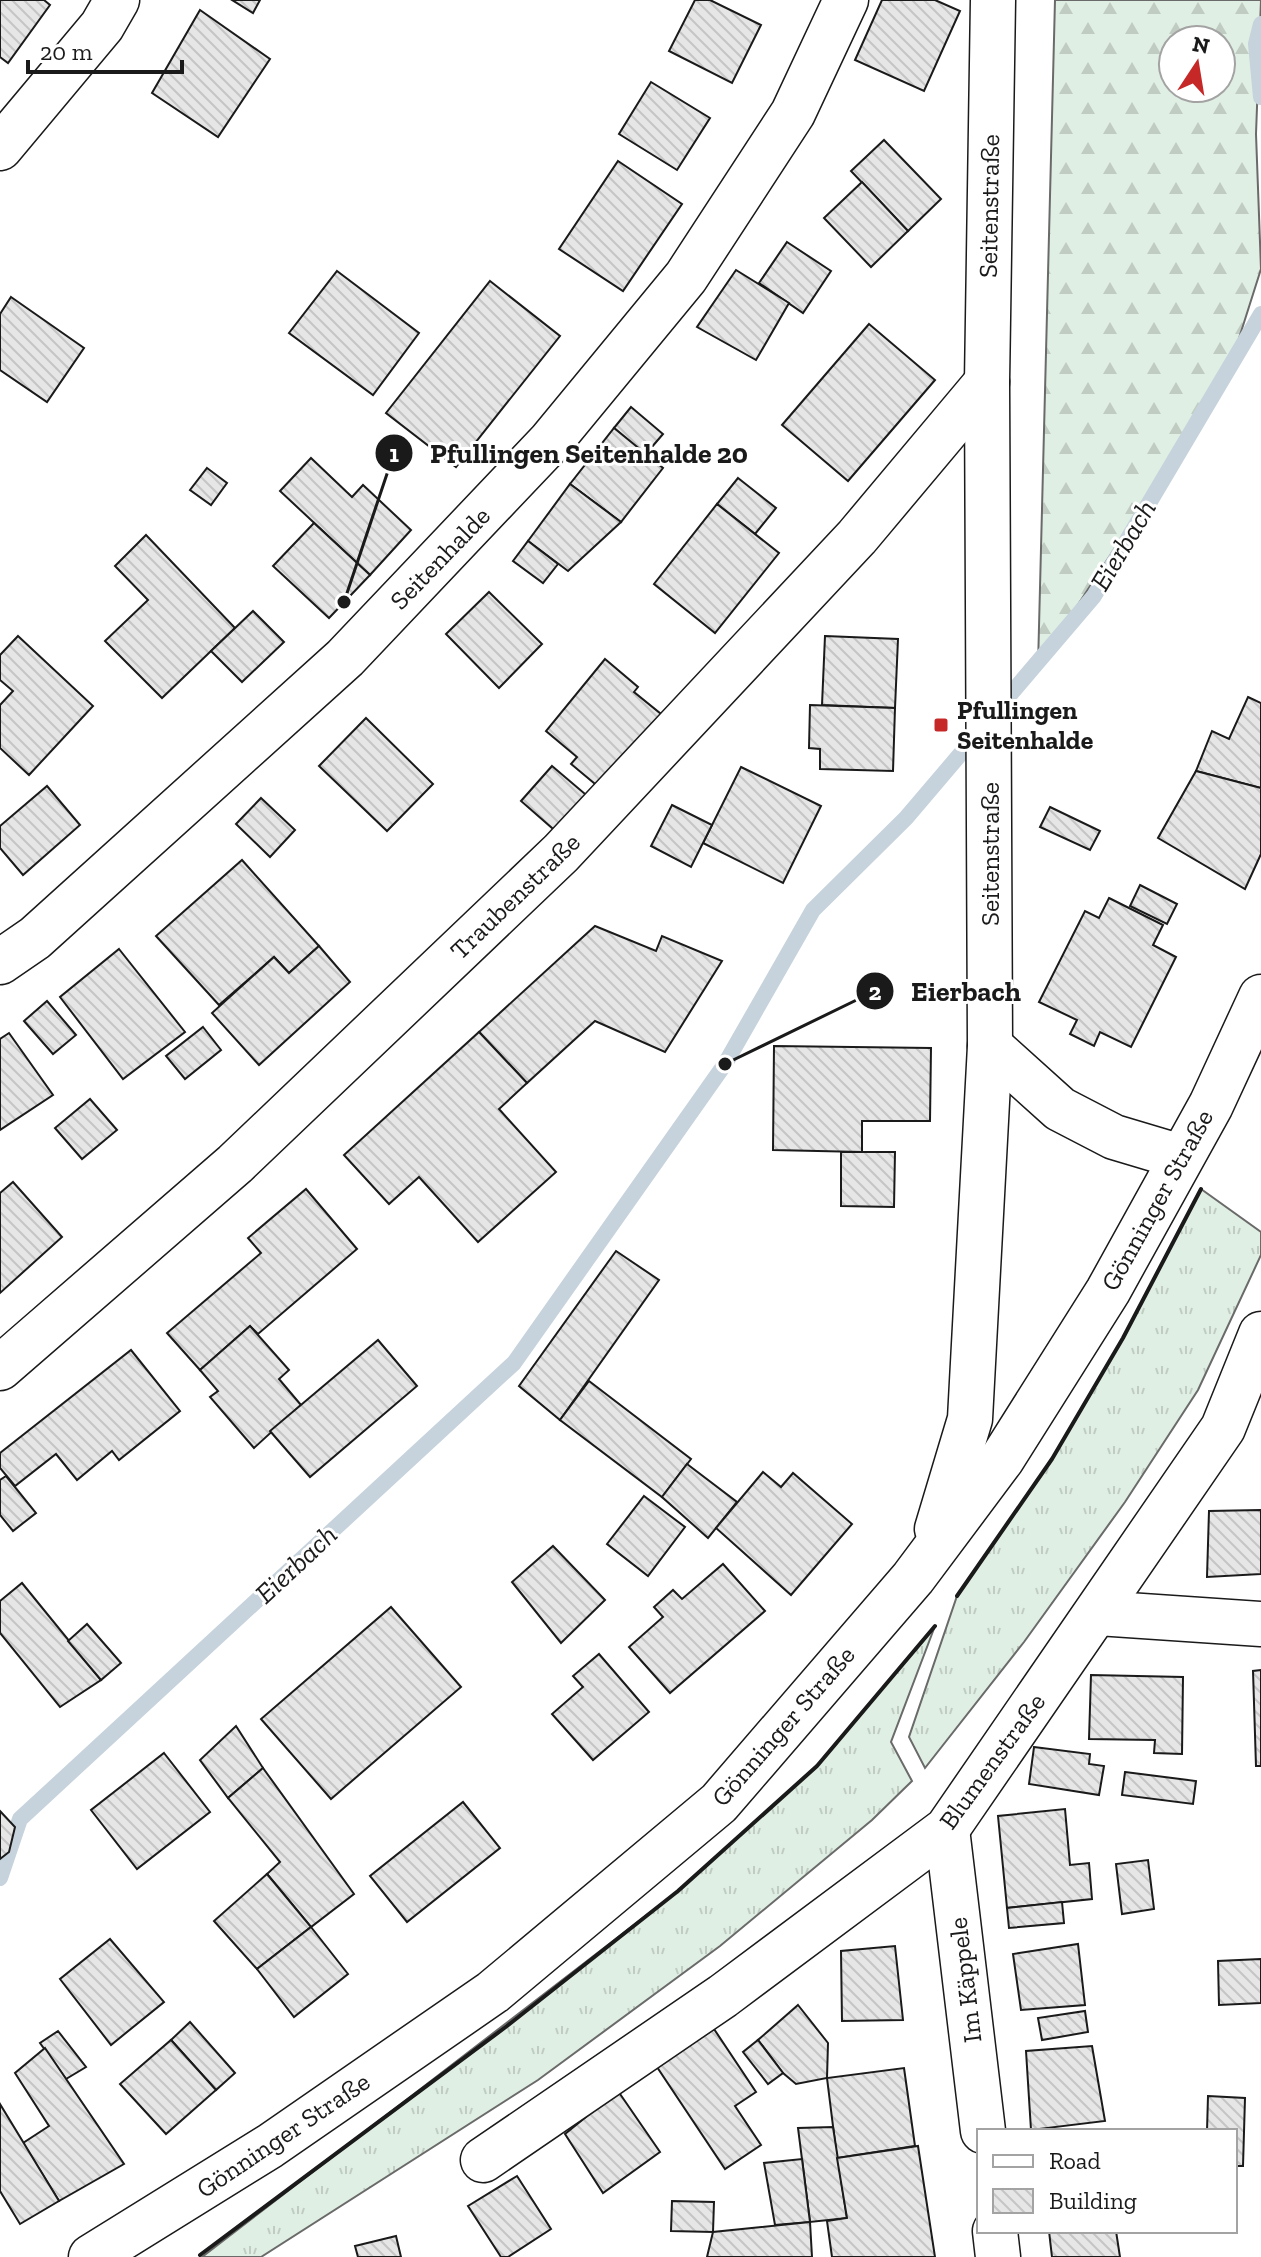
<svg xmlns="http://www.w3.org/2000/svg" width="1261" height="2257" font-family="'Zilla Slab',serif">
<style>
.grass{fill:url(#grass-tufts);stroke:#6a6a6a;stroke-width:2}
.forest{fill:url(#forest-firs);stroke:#6a6a6a;stroke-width:2;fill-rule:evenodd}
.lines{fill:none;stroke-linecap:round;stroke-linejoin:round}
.stream{stroke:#c6d2dc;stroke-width:16}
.building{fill:url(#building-back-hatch);stroke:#1a1a1a;stroke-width:2}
.minor-casing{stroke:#1a1a1a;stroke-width:47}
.major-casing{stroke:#1a1a1a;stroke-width:47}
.minor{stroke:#fff;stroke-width:44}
.major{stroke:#fff;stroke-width:44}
.wall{stroke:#1a1a1a;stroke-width:4}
.poi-dot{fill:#c62828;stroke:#fff;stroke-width:3}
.labels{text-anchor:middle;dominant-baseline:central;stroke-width:6;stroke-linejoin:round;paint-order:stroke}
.street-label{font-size:26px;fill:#1a1a1a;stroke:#fff}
.poi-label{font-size:26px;font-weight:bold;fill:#1a1a1a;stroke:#fff;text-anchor:start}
.water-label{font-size:28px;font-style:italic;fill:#1a1a1a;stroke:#fff}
.leader{fill:none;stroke:#1a1a1a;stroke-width:3}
.callout-dot{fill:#1a1a1a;stroke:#fff;stroke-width:3}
.mark-label{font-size:24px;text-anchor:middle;font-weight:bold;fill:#fff}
.callout-label{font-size:28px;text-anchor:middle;font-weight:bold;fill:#1a1a1a;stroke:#fff;stroke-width:6;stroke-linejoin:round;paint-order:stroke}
</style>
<defs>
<pattern id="grass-tufts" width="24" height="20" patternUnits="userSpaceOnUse" patternTransform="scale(2)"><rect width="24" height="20" fill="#e0efe3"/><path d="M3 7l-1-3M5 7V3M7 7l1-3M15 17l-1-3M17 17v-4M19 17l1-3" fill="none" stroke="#c0ccc2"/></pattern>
<pattern id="forest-firs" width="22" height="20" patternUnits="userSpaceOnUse" patternTransform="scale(2)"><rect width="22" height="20" fill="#e0efe3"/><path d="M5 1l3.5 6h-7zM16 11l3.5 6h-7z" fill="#c0ccc2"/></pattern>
<pattern id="building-back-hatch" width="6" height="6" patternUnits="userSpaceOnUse" patternTransform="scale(2)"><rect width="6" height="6" fill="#e6e6e6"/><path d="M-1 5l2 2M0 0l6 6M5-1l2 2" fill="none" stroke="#c5c5c5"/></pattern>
</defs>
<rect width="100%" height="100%" fill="#fff"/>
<g class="grass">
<polygon points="1201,1189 1261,1232 1261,1255 1198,1390 1125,1502 1024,1642 925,1768 909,1737 957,1596 1052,1459 1123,1338"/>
<polygon points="935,1626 891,1742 912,1781 872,1820 720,1946 538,2080 261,2257 202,2257 678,1891 817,1766"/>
</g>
<path class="forest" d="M1055 0H1261L1256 134 1261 269 1227 376 1038 666ZM1173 40H1221V88H1173Z"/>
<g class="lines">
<g class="stream">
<polyline points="1261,24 1256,44 1261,97"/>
<polyline points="997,710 1094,596 1261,314"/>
<polyline points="0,1878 20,1819 514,1363 725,1064 813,910 906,818 980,731"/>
</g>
</g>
<g class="building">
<polygon points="0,0 44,0 50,5 8,63 0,57"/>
<polygon points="232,0 260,0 253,13"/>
<polygon points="695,0 710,0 761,25 732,83 669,51"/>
<polygon points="882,0 935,0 960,11 924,91 855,60"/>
<polygon points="200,10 270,59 218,137 152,93"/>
<polygon points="651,82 710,118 677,170 619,134"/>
<polygon points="884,140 941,199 908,231 851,171"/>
<polygon points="618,161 682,204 623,291 559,249"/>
<polygon points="862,182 908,231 871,267 824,218"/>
<polygon points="787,242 831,271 803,313 759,283"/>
<polygon points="736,270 789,303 756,360 697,327"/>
<polygon points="337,271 419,333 373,395 289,333"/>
<polygon points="490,281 560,336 456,467 386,413"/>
<polygon points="11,297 84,348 47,402 0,370 0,314"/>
<polygon points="869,324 935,380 848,481 782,425"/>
<polygon points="631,407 663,434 645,455 614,428"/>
<polygon points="614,428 663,468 621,522 570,484"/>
<polygon points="311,458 352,497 363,485 411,530 370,575 280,491"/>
<polygon points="207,468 227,483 211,505 190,490"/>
<polygon points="738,478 776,508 755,534 717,504"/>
<polygon points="570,484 621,522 568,571 528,541"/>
<polygon points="717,504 779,553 715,633 654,584"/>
<polygon points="314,523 370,575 329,618 273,566"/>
<polygon points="146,535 235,628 162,698 105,641 148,600 115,566"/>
<polygon points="528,541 558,564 543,583 513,561"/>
<polygon points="489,592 542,644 499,688 446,634"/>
<polygon points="253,611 284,642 242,682 211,651"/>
<polygon points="18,636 93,706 29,775 0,748 0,705 13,691 0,680 0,655"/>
<polygon points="825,636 898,639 895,708 822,705"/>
<polygon points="605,659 638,687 634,692 661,714 600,788 571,764 577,757 546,731"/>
<polygon points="1248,697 1261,703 1261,788 1196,771 1212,731 1229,739"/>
<polygon points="810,705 895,708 893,771 820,769 820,749 809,748"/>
<polygon points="366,718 433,784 387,831 319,766"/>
<polygon points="552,766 591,799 560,835 521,801"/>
<polygon points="741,767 821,806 783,883 703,843"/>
<polygon points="1196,771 1261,788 1261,854 1245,889 1158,838"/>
<polygon points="47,786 80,825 23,875 0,848 0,826"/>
<polygon points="261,798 295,830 270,857 236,824"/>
<polygon points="672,805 712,825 691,867 651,846"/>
<polygon points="1050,807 1100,831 1090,850 1040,827"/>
<polygon points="242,860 319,946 289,973 274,957 219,1005 156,936"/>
<polygon points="1140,885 1177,904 1167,924 1130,906"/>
<polygon points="1109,898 1163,925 1153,945 1176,957 1131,1047 1100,1032 1094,1046 1070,1034 1077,1020 1039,1002 1085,911 1099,918"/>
<polygon points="595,926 656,951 662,936 722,961 665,1052 595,1021 527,1083 479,1032"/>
<polygon points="319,946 350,982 259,1065 212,1013 274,957 289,973"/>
<polygon points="119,949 185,1032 123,1079 60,997"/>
<polygon points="47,1001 76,1035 53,1054 24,1021"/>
<polygon points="203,1027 221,1050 185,1079 166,1056"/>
<polygon points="479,1032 527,1083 499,1109 556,1172 478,1242 419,1177 389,1204 344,1155"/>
<polygon points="9,1033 53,1095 0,1130 0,1039"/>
<polygon points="774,1046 931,1048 930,1121 862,1121 862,1152 773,1150"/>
<polygon points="90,1099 117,1130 82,1159 55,1128"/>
<polygon points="841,1152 895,1152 894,1207 841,1206"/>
<polygon points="13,1182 62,1237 0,1293 0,1193"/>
<polygon points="306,1189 357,1249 258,1334 250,1326 200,1370 167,1333 261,1253 248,1238"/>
<polygon points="616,1251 659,1280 560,1420 519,1386"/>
<polygon points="250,1326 289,1370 279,1379 301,1405 254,1448 210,1397 218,1391 200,1370"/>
<polygon points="378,1340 417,1386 310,1477 270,1431"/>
<polygon points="131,1350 180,1411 119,1460 112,1451 77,1480 56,1454 15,1486 0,1468 0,1453"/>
<polygon points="589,1381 691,1459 662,1497 560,1420"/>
<polygon points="687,1464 737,1502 708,1538 662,1497"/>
<polygon points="763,1472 781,1487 793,1473 852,1524 791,1595 716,1528"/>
<polygon points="6,1476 36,1513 13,1531 0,1515 0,1480"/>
<polygon points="644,1496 685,1527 648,1576 607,1544"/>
<polygon points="1261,1510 1261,1574 1207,1577 1209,1511"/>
<polygon points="553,1546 605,1600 561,1643 512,1582"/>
<polygon points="723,1564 765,1611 670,1693 629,1647 663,1617 654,1607 673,1590 682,1599"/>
<polygon points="22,1583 101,1680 60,1707 0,1633 0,1601"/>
<polygon points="391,1607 461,1687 331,1799 261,1719"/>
<polygon points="87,1624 121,1663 101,1680 68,1641"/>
<polygon points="599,1654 649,1712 593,1760 552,1714 583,1687 573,1676"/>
<polygon points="1261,1670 1261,1766 1256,1766 1253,1671"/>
<polygon points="1091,1675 1183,1677 1182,1754 1154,1753 1155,1740 1089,1739"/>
<polygon points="236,1726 263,1768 228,1798 200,1760"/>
<polygon points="1034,1747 1090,1754 1089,1764 1104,1766 1099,1795 1029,1784"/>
<polygon points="164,1753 210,1812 137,1869 91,1810"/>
<polygon points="263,1768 354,1894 311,1927 267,1874 280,1862 228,1798"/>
<polygon points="1125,1772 1196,1781 1193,1804 1122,1795"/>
<polygon points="463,1802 500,1848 407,1922 370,1876"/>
<polygon points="1065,1809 1070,1865 1089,1863 1092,1899 1007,1908 998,1816"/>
<polygon points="0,1811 15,1827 9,1852 0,1859"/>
<polygon points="1148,1860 1154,1909 1122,1914 1116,1864"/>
<polygon points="267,1874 311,1927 257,1969 214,1921"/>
<polygon points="1062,1902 1064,1923 1009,1928 1007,1908"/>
<polygon points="311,1927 348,1974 294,2017 257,1969"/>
<polygon points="110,1939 164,2002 111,2045 60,1979"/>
<polygon points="1078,1944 1085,2005 1021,2010 1013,1954"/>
<polygon points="895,1946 903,2020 842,2021 841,1951"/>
<polygon points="1261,1959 1261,2003 1219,2005 1218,1961"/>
<polygon points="798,2005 828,2043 827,2078 796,2084 783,2073 758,2040"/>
<polygon points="1085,2011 1088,2032 1042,2040 1038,2018"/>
<polygon points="190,2022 235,2073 216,2090 171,2040"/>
<polygon points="714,2029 756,2092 735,2106 761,2145 725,2169 657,2067"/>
<polygon points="58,2031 86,2067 66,2079 40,2043"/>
<polygon points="171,2040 216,2090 166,2134 120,2084"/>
<polygon points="758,2040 783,2073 768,2084 743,2052"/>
<polygon points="1092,2046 1105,2121 1031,2130 1026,2051"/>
<polygon points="45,2048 124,2164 59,2201 23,2143 49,2126 15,2073"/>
<polygon points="904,2068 915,2146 837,2158 827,2078"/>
<polygon points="618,2091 660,2152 603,2193 565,2134"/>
<polygon points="1208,2096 1245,2098 1243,2166 1235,2166 1235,2131 1207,2131"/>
<polygon points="0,2104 59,2201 20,2224 0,2191"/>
<polygon points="833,2127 847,2218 810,2222 798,2128"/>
<polygon points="918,2146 935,2257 832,2257 827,2221 847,2218 837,2158"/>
<polygon points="802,2159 810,2222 775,2225 764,2163"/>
<polygon points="517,2176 551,2229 508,2257 501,2257 468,2206"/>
<polygon points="672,2201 714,2202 713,2232 671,2231"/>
<polygon points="810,2222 812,2257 707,2257 713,2232"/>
<polygon points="1049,2231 1116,2231 1120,2257 1052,2257"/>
<polygon points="396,2236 401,2257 358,2257 355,2246"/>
</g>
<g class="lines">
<defs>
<g id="minor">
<polyline points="0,148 102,26 117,0"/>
<polyline points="0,962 35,938 345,658 550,442 686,277 793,113 846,0"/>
<polyline points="0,1368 235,1164 561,853 857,537 987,382"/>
<polyline points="1098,1613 1261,1624"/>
<polyline points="947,1829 983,2131"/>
<polyline points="483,2160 723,1996 947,1829 1223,1428 1261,1334"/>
<polyline points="995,2231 998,2257"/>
</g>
<g id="major">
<polyline points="990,1046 1060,1109 1114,1137 1181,1157"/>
<polyline points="937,1529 970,1419 990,1046 987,382 993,0"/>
<polyline points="91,2257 270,2146 493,1992 719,1803 913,1578 1002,1459 1108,1291 1211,1105 1261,997"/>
</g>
</defs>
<use href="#minor" class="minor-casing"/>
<use href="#major" class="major-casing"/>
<use href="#minor" class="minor"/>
<use href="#major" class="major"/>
<g class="wall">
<polyline points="957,1596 1052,1459 1123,1338 1201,1189"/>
<polyline points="200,2255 507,2026 678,1891 817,1766 935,1626"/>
</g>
</g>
<rect class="poi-dot" x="933" y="717" width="16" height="16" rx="4"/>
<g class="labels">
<g class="street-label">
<text transform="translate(989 206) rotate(-89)">Seitenstraße</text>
<text transform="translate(440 558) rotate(-46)">Seitenhalde</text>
<text transform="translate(990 854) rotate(-90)">Seitenstraße</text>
<text transform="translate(515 896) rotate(-44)">Traubenstraße</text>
<text transform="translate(1157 1200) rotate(-61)">Gönninger Straße</text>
<text transform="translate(783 1726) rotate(-49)">Gönninger Straße</text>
<text transform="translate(992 1761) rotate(-54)">Blumenstraße</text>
<text transform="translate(965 1980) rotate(-97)">Im Käppele</text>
<text transform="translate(283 2135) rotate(-34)">Gönninger Straße</text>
</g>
<g class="poi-label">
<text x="957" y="710">Pfullingen<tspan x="957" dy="30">Seitenhalde</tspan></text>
</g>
<g class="water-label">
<text transform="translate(1123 545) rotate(-59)">Eierbach</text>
<text transform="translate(296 1564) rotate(-43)">Eierbach</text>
</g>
</g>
<path class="leader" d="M344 602L394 453M725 1064L875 991"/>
<g class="callout-dot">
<circle cx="344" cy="602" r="8"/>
<circle cx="725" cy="1064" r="8"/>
<circle cx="394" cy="453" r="20"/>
<circle cx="875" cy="991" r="20"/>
</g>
<g class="mark-label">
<text x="394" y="462">1</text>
<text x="875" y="1000">2</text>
</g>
<g class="callout-label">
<text x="589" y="463">Pfullingen Seitenhalde 20</text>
<text x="966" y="1001">Eierbach</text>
</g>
<rect x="977" y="2129" width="260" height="104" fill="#ffffff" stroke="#a3a3a3" stroke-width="2"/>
<rect x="993" y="2155" width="40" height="12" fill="#ffffff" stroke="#a3a3a3" stroke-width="2"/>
<text x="1049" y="2169" font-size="24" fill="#1a1a1a">Road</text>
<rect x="993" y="2189" width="40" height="24" fill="url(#building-back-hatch)" stroke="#a3a3a3" stroke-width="2"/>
<text x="1049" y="2209" font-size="24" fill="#1a1a1a">Building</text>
<g transform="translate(1197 64) rotate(12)"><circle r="38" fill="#ffffff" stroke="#a3a3a3" stroke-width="2"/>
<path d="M0-6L14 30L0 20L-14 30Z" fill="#c62828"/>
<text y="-12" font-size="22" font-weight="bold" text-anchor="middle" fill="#1a1a1a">N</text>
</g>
<path d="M28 60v12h154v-12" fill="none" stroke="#1a1a1a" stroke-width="4"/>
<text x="40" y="60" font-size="24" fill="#1a1a1a" stroke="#ffffff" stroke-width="6" paint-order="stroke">20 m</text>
</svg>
